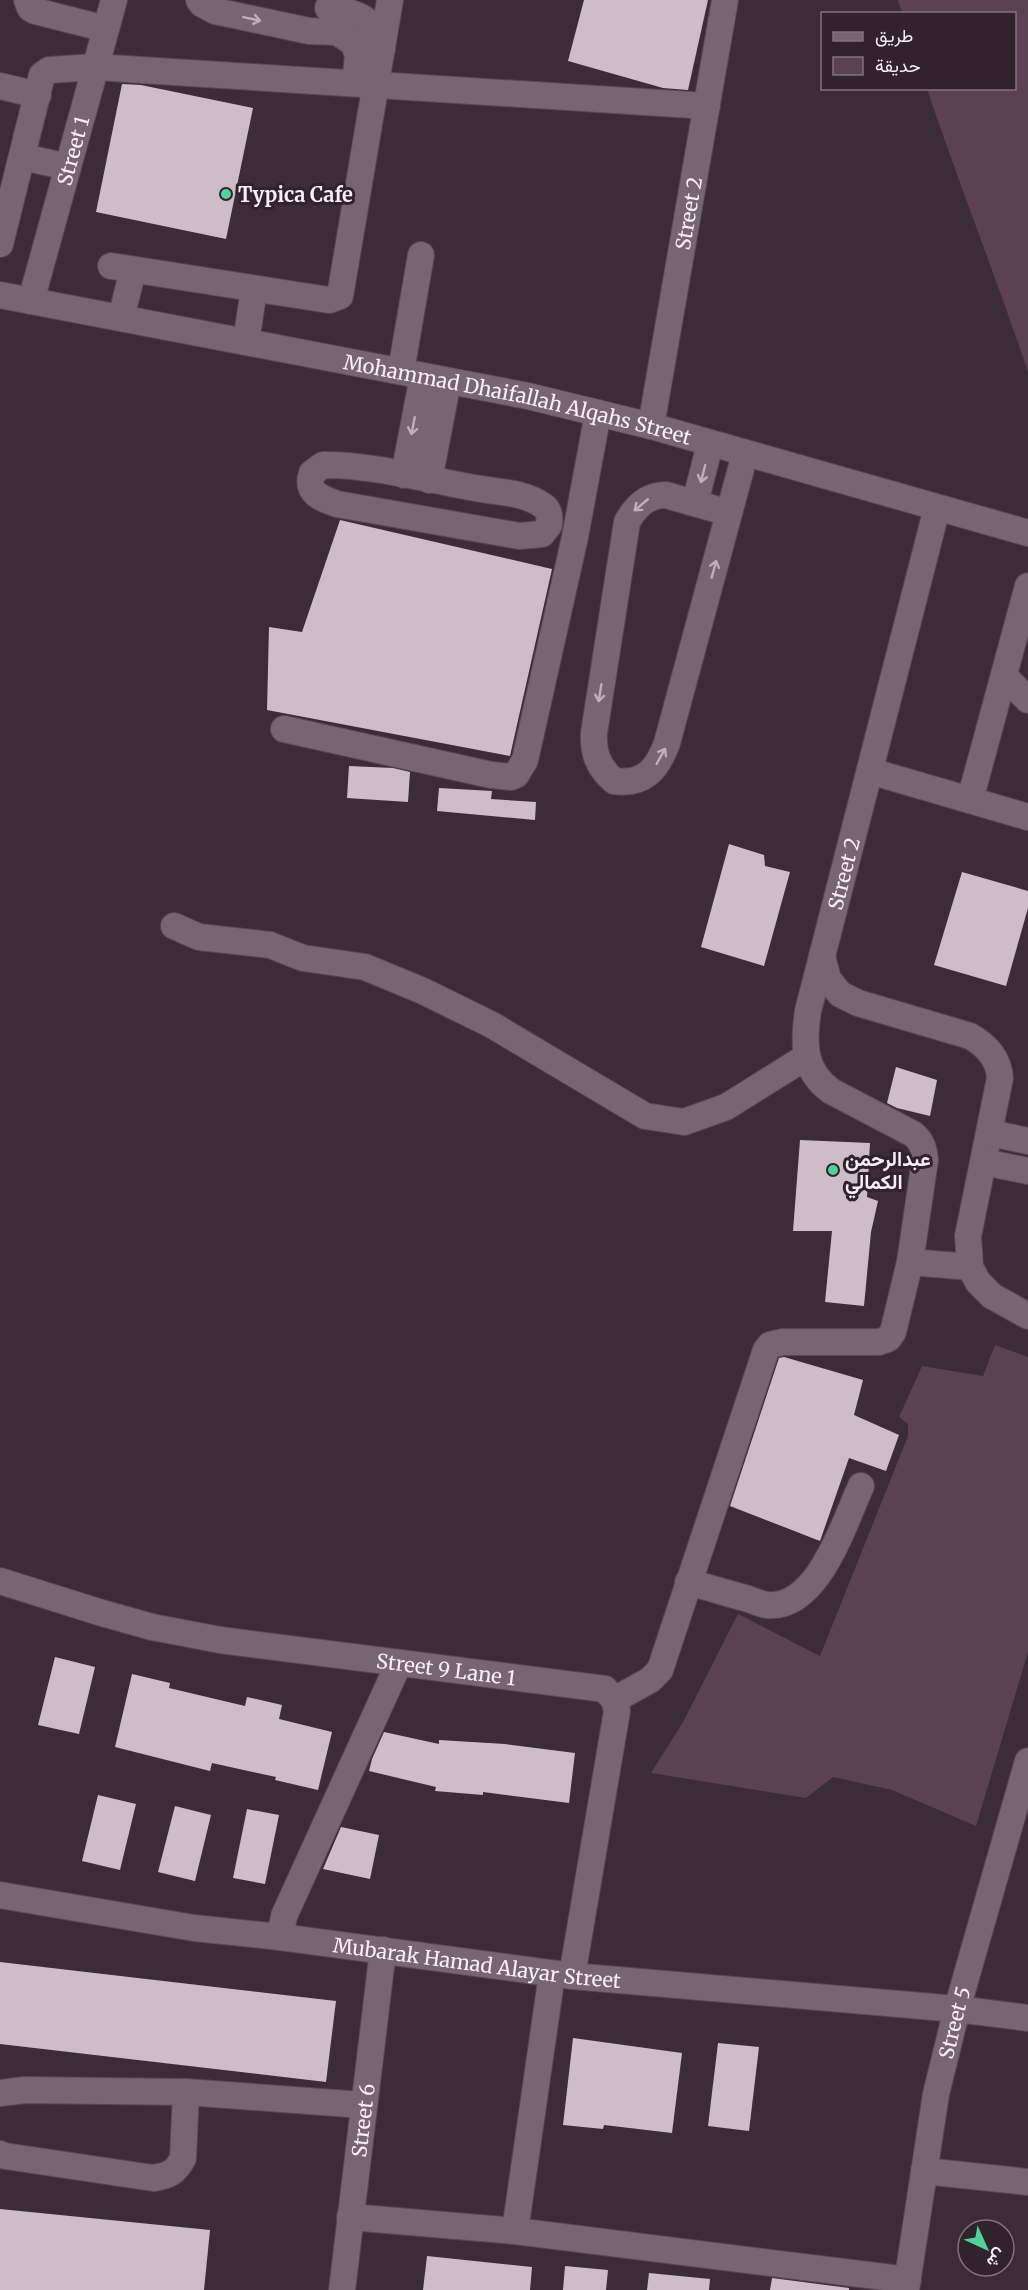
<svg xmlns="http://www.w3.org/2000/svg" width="1028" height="2290" font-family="Merriweather,Vazirmatn,serif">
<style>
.green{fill:#5b4152}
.building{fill:#cebdc7}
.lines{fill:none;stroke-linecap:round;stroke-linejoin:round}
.minor-casing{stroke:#554951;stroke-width:28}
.minor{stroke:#75666f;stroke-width:26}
.oneway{stroke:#bdb1b9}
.poi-dot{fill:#50d398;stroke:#30232b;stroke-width:2}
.labels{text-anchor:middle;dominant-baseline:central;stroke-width:6;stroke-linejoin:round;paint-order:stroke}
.street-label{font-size:20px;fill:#f8eff5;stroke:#30232b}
.poi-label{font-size:20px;font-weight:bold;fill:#f8eff5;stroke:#30232b;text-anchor:start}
</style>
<rect width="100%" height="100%" fill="#3a2d35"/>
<g class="green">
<path d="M898 0H1028V372C996 277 959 184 927 89L1014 88V14L902 13Z"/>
<polygon points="995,1345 1028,1357 1028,1652 976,1826 892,1790 833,1777 806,1798 651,1773 683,1722 738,1614 820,1656 908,1436 908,1424 899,1417 922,1366 983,1376"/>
</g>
<g class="building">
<polygon points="584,0 708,0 688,90 663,88 568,61"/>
<polygon points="122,84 141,85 253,108 226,239 96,212"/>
<polygon points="340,520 552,569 510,756 267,710 269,627 302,632"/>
<polygon points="349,766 393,768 410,772 408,802 347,798"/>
<polygon points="439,788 492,791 491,799 536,802 535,820 437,811"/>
<polygon points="729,844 764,855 765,866 790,872 764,966 701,947"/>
<polygon points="962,872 1028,891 1028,908 1006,986 934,965"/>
<polygon points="896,1067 937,1080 930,1116 897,1108 887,1103"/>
<polygon points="800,1140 870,1143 867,1197 878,1201 871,1232 864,1306 825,1302 832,1231 793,1231"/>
<polygon points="784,1357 863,1380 854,1415 899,1435 886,1471 849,1458 820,1541 730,1506 779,1358"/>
<polygon points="55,1657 95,1667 79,1734 38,1725"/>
<polygon points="132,1674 170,1683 169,1688 245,1706 247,1697 282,1705 279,1719 332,1732 318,1790 275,1780 276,1777 212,1763 210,1771 115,1747"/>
<polygon points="384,1732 439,1744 439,1740 505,1744 575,1753 569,1803 483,1792 483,1795 435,1791 436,1787 369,1771 372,1759"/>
<polygon points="98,1795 136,1804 120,1870 82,1861"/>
<polygon points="175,1806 211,1815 195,1881 158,1872"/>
<polygon points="247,1809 279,1815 265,1884 233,1878"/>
<polygon points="341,1827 379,1835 370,1879 323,1869"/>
<polygon points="0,1962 336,2001 326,2082 0,2044"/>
<polygon points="573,2038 682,2053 672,2133 604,2125 603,2129 563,2125"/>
<polygon points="718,2043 759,2047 749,2131 708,2126"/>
<polygon points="0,2209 210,2230 204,2290 0,2290"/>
<polygon points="427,2256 532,2267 530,2290 423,2290"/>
<polygon points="565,2266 608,2270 606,2290 563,2290"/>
<polygon points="649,2273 710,2279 709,2290 647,2290"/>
<polygon points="772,2278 849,2288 849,2290 770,2290"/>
</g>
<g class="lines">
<defs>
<g id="minor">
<polyline points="27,0 30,8 35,11 106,29"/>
<polyline points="199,0 202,4 215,11 309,31 336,32 345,37 354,44 358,56 355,83"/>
<path d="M328 8C359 14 373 16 382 49"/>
<polyline points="0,86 38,95"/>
<polyline points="23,157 68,167"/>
<polyline points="0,244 42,75 49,70 95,67 707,106"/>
<polyline points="111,266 329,300 340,296 390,0"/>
<path id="s1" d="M0 295 528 396 651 426 1028 533"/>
<path id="s2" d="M31 301 114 0"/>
<polyline points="121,318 133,270"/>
<polyline points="246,342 254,289"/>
<polyline points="401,371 421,255"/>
<path id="s3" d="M651 426 725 0"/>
<path d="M323 465C369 464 429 480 475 488 496 492 524 492 542 505 549 509 550 517 549 525L542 534 519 536 337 504C322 499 305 493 312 473Z"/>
<polyline points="404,475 423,376"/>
<polyline points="429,480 448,381"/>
<polyline points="695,503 710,444"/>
<path d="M729 513 666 495C647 495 636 506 627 522L594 733C593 753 598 767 614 781 644 785 657 770 667 743L745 454"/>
<polyline points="1004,676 1028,700"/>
<polyline points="284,729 491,775 511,777 516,775 525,760 575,537 598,413"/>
<polyline points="870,771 1028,817"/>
<polyline points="970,800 1028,586"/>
<polyline points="174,926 199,937 270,945 303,958 365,967 423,991 492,1025 645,1116 684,1122 726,1107 806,1057"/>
<path d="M822 956 828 979 840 994 858 1003 970 1036C986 1045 999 1059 1000 1078L968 1236 969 1250 970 1267 978 1282 992 1296 1028 1316"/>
<polyline points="990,1133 1028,1141"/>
<polyline points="984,1162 1028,1171"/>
<polyline points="910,1262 970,1267"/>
<path id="s4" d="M0 1581 102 1613 152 1627 220 1640 605 1689 614 1700 617 1711 572 1976"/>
<path d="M688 1582C707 1587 726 1593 745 1598 752 1600 760 1604 767 1605 818 1610 844 1523 861 1486"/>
<path id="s5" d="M614 1700 650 1680 660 1670 766 1350 770 1345 783 1342H879L888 1339 893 1332 910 1262 925 1160C924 1149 922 1141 913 1134L831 1091C803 1071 803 1043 808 1011L937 508"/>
<path id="s6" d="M0 1895 194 1928 280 1937 572 1976 957 2009 1028 2018"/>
<polyline points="280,1937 284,1916 399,1663"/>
<polyline points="0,2093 25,2090 186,2092 363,2105"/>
<path d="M0 2154 5 2156 153 2178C169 2176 176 2172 183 2158L186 2092"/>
<polyline points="924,2171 1028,2182"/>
<polyline points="350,2217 515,2231 908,2280"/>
<polyline points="515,2231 552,1974"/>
<path id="s7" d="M342 2290 383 1950"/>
<path id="s8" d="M906 2290 936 2094 957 2009 1028 1761"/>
</g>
</defs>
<use href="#minor" class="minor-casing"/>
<use href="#minor" class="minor"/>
</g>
<defs><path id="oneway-shaft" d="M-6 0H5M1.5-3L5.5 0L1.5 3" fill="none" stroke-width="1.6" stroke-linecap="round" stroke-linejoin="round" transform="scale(1.5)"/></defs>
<g class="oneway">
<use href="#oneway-shaft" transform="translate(252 19) rotate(12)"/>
<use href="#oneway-shaft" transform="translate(413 426) rotate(101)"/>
<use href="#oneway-shaft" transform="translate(703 474) rotate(104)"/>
<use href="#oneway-shaft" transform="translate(641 505) rotate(140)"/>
<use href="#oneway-shaft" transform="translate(714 569) rotate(-75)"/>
<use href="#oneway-shaft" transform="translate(600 693) rotate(99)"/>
<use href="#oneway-shaft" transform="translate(661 756) rotate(-61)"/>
</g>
<g class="poi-dot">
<circle cx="226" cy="194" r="6"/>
<circle cx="833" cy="1170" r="6"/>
</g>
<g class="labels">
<g class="street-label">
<text stroke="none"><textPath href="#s2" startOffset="156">Street 1</textPath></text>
<text stroke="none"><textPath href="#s3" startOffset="216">Street 2</textPath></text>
<text stroke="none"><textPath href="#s1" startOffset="528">Mohammad Dhaifallah Alqahs Street</textPath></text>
<text stroke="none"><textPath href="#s5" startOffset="1054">Street 2</textPath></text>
<text stroke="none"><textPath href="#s4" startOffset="456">Street 9 Lane 1</textPath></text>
<text stroke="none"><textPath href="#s6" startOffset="482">Mubarak Hamad Alayar Street</textPath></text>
<text stroke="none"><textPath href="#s8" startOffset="272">Street 5</textPath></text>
<text stroke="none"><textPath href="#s7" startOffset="171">Street 6</textPath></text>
</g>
<g class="poi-label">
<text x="238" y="194">Typica Cafe</text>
<text x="845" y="1158">عبدالرحمن<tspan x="845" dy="23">الكمالي</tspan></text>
</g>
</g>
<rect x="821" y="12" width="195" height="78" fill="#30232b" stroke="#80757c" stroke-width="1.5"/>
<rect x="833" y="32" width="30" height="9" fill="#75666f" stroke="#80757c" stroke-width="1.5"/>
<text x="875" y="42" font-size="18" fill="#f8eff5">طريق</text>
<rect x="833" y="57" width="30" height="18" fill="#5b4152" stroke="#80757c" stroke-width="1.5"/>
<text x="875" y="72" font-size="18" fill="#f8eff5">حديقة</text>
<g transform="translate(986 2248) rotate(135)"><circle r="28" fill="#30232b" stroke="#80757c" stroke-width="1.5"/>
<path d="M0-4.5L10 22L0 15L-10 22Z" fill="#50d398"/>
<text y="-9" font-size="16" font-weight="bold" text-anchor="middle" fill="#f8eff5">ش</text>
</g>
</svg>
